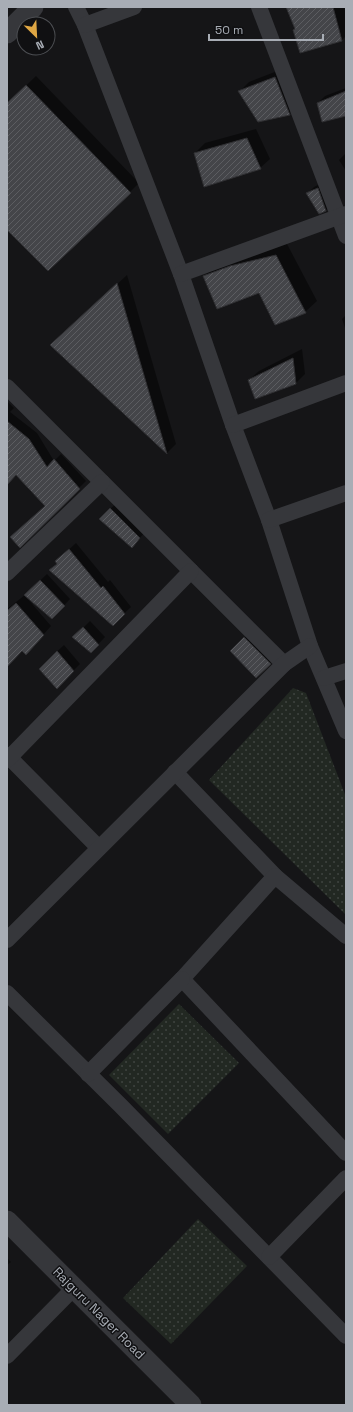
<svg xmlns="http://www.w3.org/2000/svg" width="353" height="1412" font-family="'Space Grotesk',sans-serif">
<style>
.park{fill:url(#park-dots)}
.shadow{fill:#0007}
.building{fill:url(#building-hatch);stroke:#2f2f32}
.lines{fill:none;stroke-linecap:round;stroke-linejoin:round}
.minor{stroke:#36373b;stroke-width:16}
.tertiary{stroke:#36373b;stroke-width:21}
.labels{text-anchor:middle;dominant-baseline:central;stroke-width:3;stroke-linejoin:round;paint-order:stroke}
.street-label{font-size:13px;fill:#a8adb5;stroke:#101012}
</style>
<defs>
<pattern id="park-dots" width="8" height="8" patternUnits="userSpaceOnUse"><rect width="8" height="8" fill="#222822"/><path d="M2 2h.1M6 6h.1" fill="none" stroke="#3f4440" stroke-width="1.8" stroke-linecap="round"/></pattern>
<pattern id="building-hatch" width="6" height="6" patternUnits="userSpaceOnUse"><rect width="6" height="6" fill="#444549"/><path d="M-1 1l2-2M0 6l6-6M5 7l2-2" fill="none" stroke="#5c5d61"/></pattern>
</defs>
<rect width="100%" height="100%" fill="#151517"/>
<g class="park">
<polygon points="293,688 306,693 346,797 346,915 209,780"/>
<polygon points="179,1004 239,1063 168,1134 109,1075"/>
<polygon points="198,1219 247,1266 171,1344 123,1298"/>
</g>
<g class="shadow">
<polygon points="288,7 344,7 346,14 346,36 342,40 301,52 294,30 296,28"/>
<polygon points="285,68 299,104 289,114 240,91 249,82"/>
<polygon points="36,76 139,183 130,192 7,229 7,104"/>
<polygon points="346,88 346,115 318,103 325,96"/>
<polygon points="256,129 270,159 260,168 195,153 205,143"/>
<polygon points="346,153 346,171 339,160"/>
<polygon points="324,182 332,204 326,210 320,212 308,193 314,187"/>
<polygon points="287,244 317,301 305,312 259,291 204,276 216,265 242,255"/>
<polygon points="127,275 176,444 167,453 52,345"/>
<polygon points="346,315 346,331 342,319"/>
<polygon points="302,349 305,374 296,383 249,380 259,371"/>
<polygon points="7,401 14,408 10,412 37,433 54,461 61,454 86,481 20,546 46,505 16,473 7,482"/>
<polygon points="117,503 146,531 138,540 110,509"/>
<polygon points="76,543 108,582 110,580 131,607 113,624 50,570 58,563 63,555"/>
<polygon points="47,574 70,599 52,618 28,597 27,598 51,626 34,645 7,654 7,609 25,595"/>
<polygon points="90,621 105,637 91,652 76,635"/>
<polygon points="251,632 276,657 256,677 231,651"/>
<polygon points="64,645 80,664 57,687 46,662"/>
<polygon points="7,1258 11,1262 7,1265"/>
</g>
<g class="building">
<polygon points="286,7 333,7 342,41 300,53 293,30 295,29"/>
<polygon points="275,77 290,115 258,122 238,91"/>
<polygon points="26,85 131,193 48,271 7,230 7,103"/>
<polygon points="346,91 346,116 322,122 317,103"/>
<polygon points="247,138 261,169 204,187 194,153"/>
<polygon points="318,188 326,211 319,214 306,193"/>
<polygon points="276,255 306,313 275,325 259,293 217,309 203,276 230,266"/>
<polygon points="117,283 167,454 50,345"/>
<polygon points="293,358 296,384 255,399 248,380"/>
<polygon points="7,421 29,439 47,467 54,459 80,489 20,548 10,537 45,506 16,475 7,485"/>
<polygon points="110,508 140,538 132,548 99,519"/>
<polygon points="69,549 101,588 103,586 125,614 113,626 49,570 57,564 55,561"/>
<polygon points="40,580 65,606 52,619 24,595"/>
<polygon points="16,603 44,635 26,655 22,651 7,667 7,611"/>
<polygon points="83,627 99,645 91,653 72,637"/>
<polygon points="244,637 271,664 256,678 230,651"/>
<polygon points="57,651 74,671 57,689 39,669"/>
</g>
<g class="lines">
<g class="minor">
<polyline points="76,7 85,25 181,274 233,425 269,520 310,646 346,731"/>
<polyline points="259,7 346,236"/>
<polyline points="85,25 134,7"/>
<polyline points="181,274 346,214"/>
<polyline points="7,387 284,664"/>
<polyline points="233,425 346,383"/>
<polyline points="269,520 346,493"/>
<polyline points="7,573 102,482"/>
<polyline points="324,678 346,671"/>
<polyline points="7,755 99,848"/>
<polyline points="7,760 191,571"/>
<polyline points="175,772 275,876"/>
<polyline points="346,936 275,876 182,979 346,1153"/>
<polyline points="7,940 284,664 310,646"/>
<polyline points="7,993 121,1106 346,1336"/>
<polyline points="88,1074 182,979"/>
<polyline points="269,1257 346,1178"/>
<polyline points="7,1356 74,1288"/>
</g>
<g class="tertiary">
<polyline points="7,33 33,7"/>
<polyline points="7,1221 191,1405"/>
</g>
</g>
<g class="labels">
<g class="street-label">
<text transform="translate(99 1313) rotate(45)">Rajguru Nager Road</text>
</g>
</g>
<rect width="353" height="1412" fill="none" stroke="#a8adb5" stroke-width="16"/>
<g transform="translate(36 36) rotate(156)"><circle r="19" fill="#101012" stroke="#4d4f53"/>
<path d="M0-3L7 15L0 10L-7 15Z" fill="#dfa744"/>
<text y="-6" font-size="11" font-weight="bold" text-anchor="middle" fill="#a8adb5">N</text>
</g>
<path d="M209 34v6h114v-6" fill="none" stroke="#a8adb5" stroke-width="2"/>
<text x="215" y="34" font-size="12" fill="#a8adb5" stroke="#101012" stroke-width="3" paint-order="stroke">50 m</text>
</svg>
